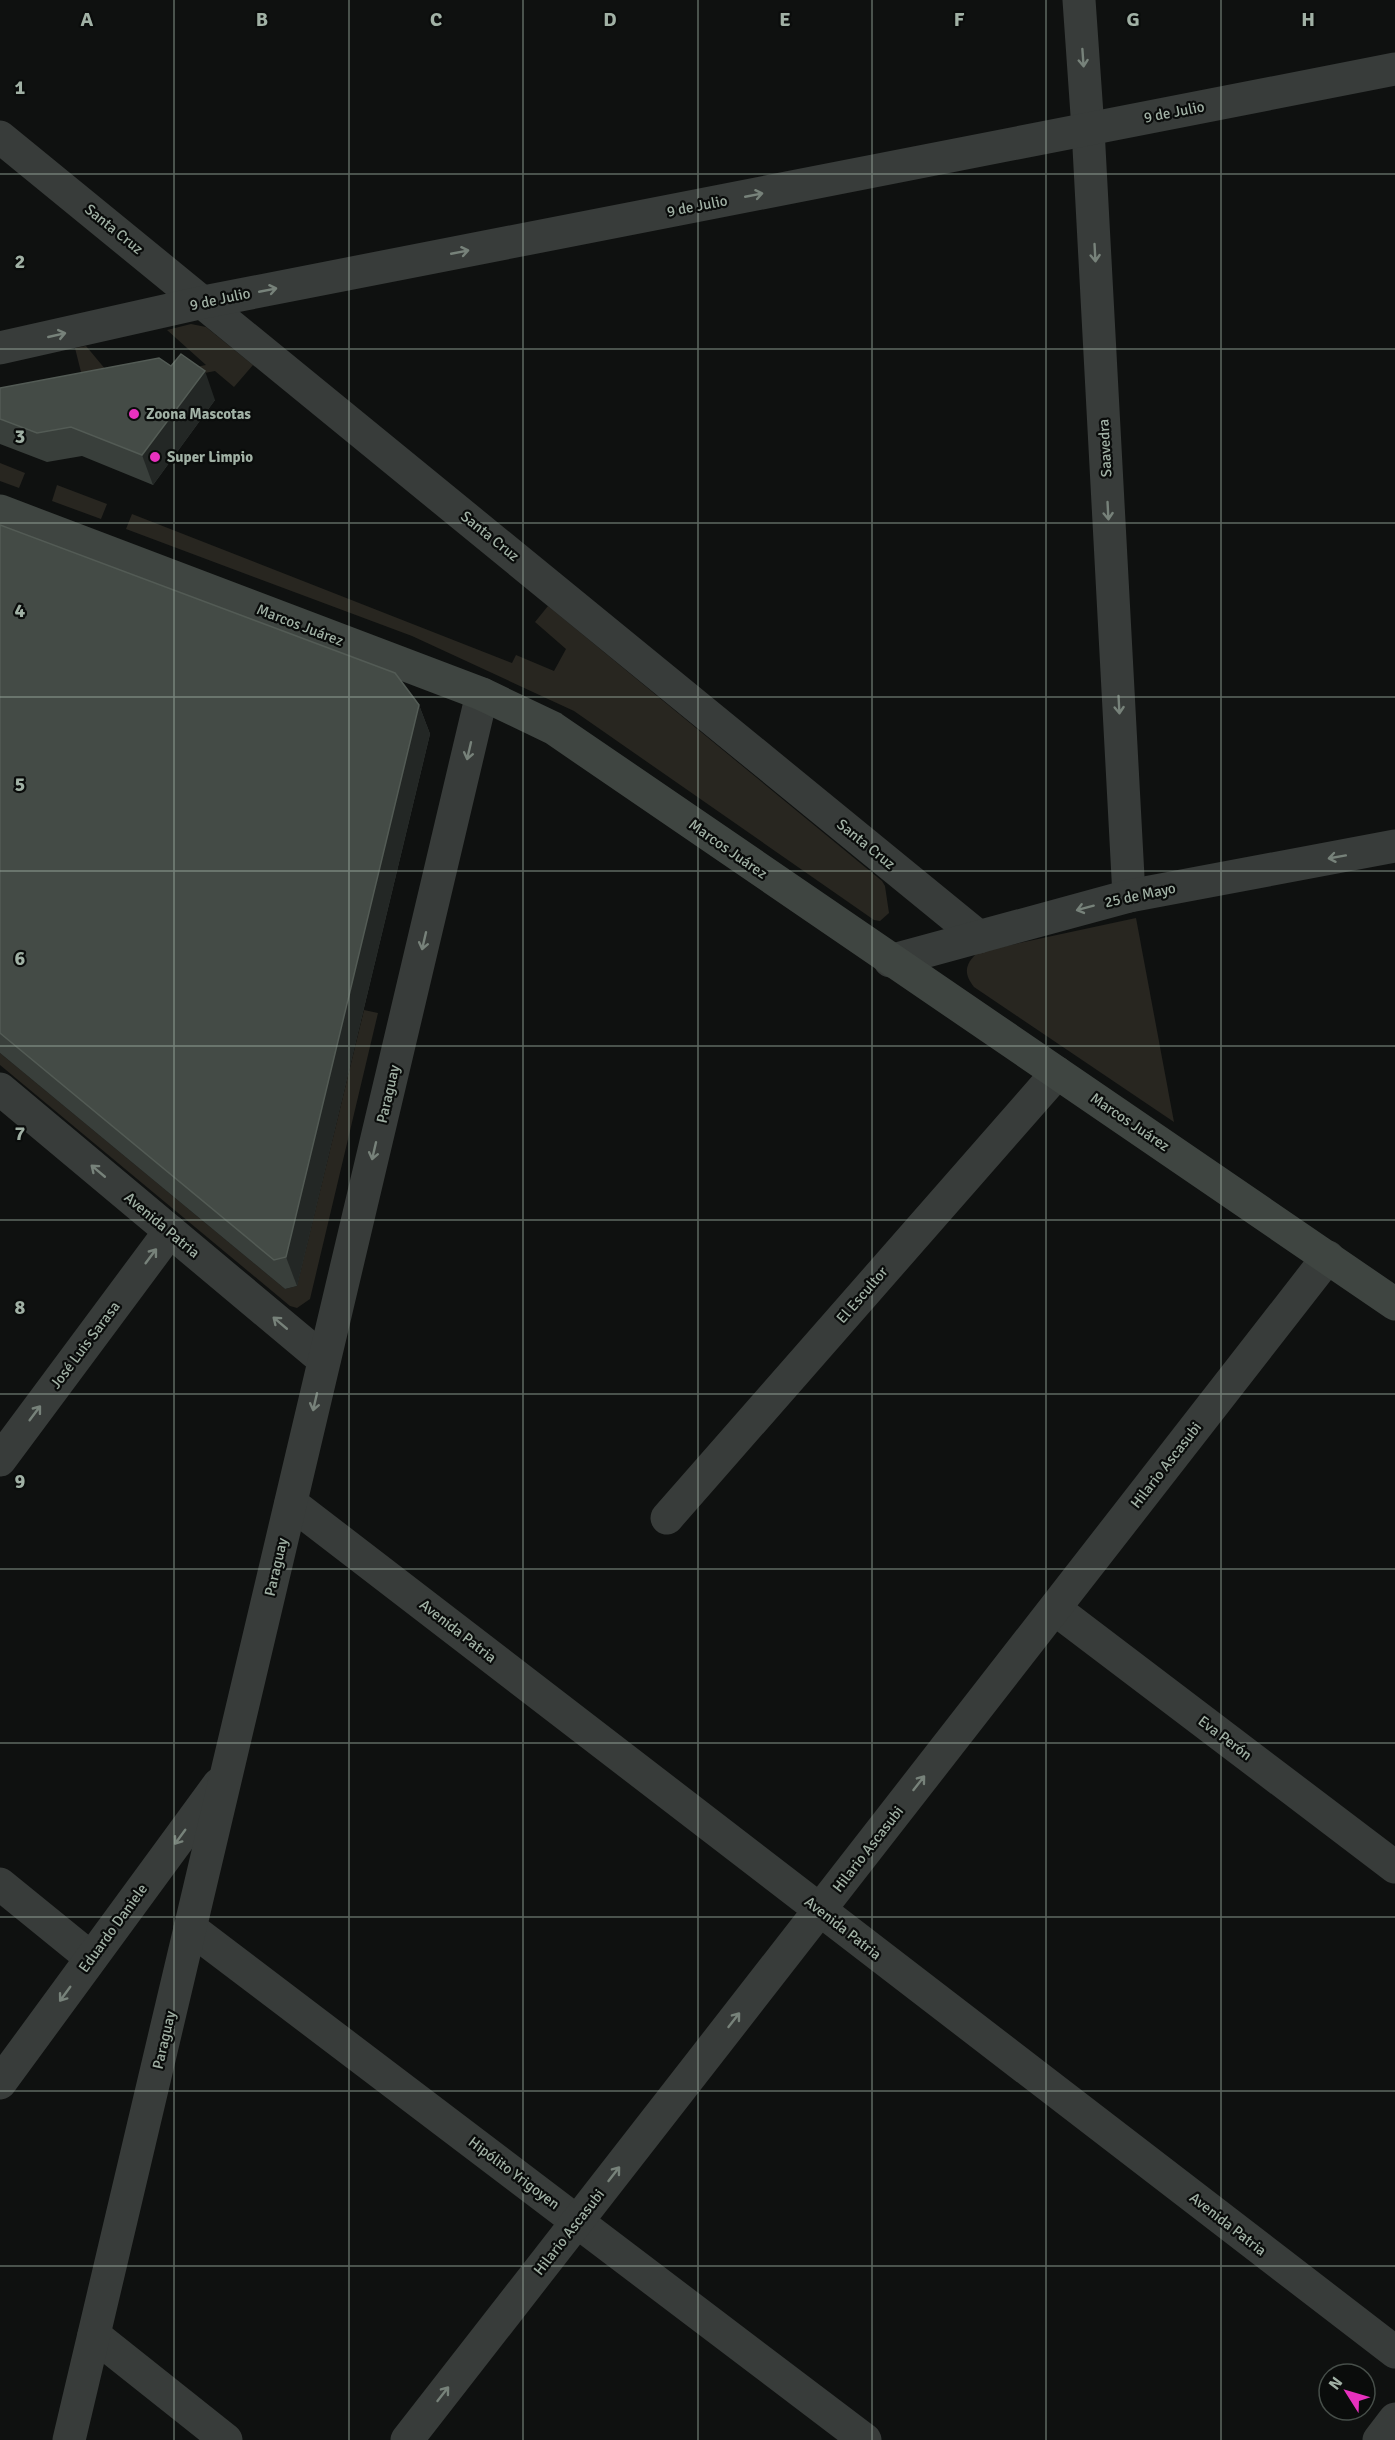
<svg xmlns="http://www.w3.org/2000/svg" width="1395" height="2440" font-family="Signika,sans-serif">
<style>
.green{fill:#282620}
.lines{fill:none;stroke-linecap:round;stroke-linejoin:round}
.minor{stroke:#383c3a;stroke-width:33}
.secondary{stroke:#3f4541;stroke-width:33}
.wall{fill:#393f3b}
.shaded-wall{fill:#232725}
.building{fill:#444b46;stroke:#535b55;stroke-width:1.5}
.oneway{stroke:#77827a}
.grid{fill:none;stroke:#a1b1a5;stroke-width:1.5;stroke-opacity:0.55}
.poi-dot{fill:#e731be;stroke:#0a0c0b;stroke-width:2}
.labels{text-anchor:middle;dominant-baseline:central;stroke-width:4.5;stroke-linejoin:round;paint-order:stroke}
.street-label{font-size:15px;fill:#a1b1a5;stroke:#0a0c0b}
.poi-label{font-size:15px;font-weight:bold;fill:#a1b1a5;stroke:#0a0c0b;text-anchor:start}
.grid-label{font-size:20px;text-anchor:middle;font-weight:bold;fill:#a1b1a5;stroke:#0a0c0b;stroke-width:4.5;stroke-linejoin:round;paint-order:stroke}
</style>
<rect width="100%" height="100%" fill="#0f1110"/>
<g class="green">
<polygon points="191,324 206,327 253,365 234,387 215,371 0,413 85,388 75,348 86,346 116,382 206,365 167,330"/>
<polygon points="0,463 25,473 19,488 0,481"/>
<polygon points="57,485 107,504 101,519 52,501"/>
<polygon points="132,514 512,663 516,655 554,671 566,649 535,622 548,606 882,881 885,886 889,913 880,921 874,920 574,711 412,636 126,529"/>
<path d="M1136 918 1174 1122 974 987C963 973 965 964 978 952Z"/>
<polygon points="364,1010 378,1013 310,1299 297,1308 290,1306 0,1065 0,1053 285,1289 297,1286"/>
</g>
<g class="lines">
<g class="minor">
<polyline points="1079,0 1088,129 1129,896"/>
<polyline points="0,137 979,937"/>
<polyline points="0,348 204,302 1395,69"/>
<polyline points="890,961 1129,896 1395,846"/>
<polyline points="0,1089 324,1360"/>
<polyline points="0,1460 170,1231"/>
<polyline points="291,1503 1395,2352"/>
<polyline points="667,1518 1057,1073"/>
<polyline points="1055,1609 1395,1867"/>
<polyline points="0,1884 91,1958"/>
<polyline points="190,1928 865,2440"/>
<polyline points="0,2083 219,1784"/>
<polyline points="94,2335 226,2440"/>
<polyline points="69,2440 482,694"/>
<polyline points="407,2440 1328,1257"/>
<polyline points="1379,2440 1395,2419"/>
</g>
<polyline class="secondary" points="0,511 482,694 553,728 1395,1304"/>
</g>
<g class="wall">
<polygon points="0,388 215,400 153,485 82,456 47,462 0,444"/>
<polygon points="0,525 419,705 430,734 297,1286 285,1289 0,1053"/>
</g>
<g class="shaded-wall">
<polygon points="205,371 215,400 153,485 142,455"/>
<polygon points="419,705 430,734 297,1286 286,1257"/>
</g>
<g class="building">
<polygon points="181,354 205,371 142,455 71,427 37,433 0,419 0,388 159,358 171,366"/>
<polygon points="0,525 395,673 419,705 286,1257 274,1260 0,1033"/>
</g>
<defs><path id="oneway-shaft" d="M-6 0H5M1.5-3L5.5 0L1.5 3" fill="none" stroke-width="1.6" stroke-linecap="round" stroke-linejoin="round" transform="scale(1.5)"/></defs>
<g class="oneway">
<use href="#oneway-shaft" transform="translate(1083 58) rotate(86)"/>
<use href="#oneway-shaft" transform="translate(754 195) rotate(-11)"/>
<use href="#oneway-shaft" transform="translate(460 252) rotate(-11)"/>
<use href="#oneway-shaft" transform="translate(1095 253) rotate(87)"/>
<use href="#oneway-shaft" transform="translate(268 290) rotate(-11)"/>
<use href="#oneway-shaft" transform="translate(57 335) rotate(-13)"/>
<use href="#oneway-shaft" transform="translate(1108 511) rotate(87)"/>
<use href="#oneway-shaft" transform="translate(1119 705) rotate(87)"/>
<use href="#oneway-shaft" transform="translate(469 751) rotate(103)"/>
<use href="#oneway-shaft" transform="translate(1337 857) rotate(170)"/>
<use href="#oneway-shaft" transform="translate(1085 908) rotate(165)"/>
<use href="#oneway-shaft" transform="translate(424 941) rotate(103)"/>
<use href="#oneway-shaft" transform="translate(374 1151) rotate(103)"/>
<use href="#oneway-shaft" transform="translate(98 1171) rotate(-140)"/>
<use href="#oneway-shaft" transform="translate(151 1256) rotate(-53)"/>
<use href="#oneway-shaft" transform="translate(280 1323) rotate(-140)"/>
<use href="#oneway-shaft" transform="translate(315 1402) rotate(103)"/>
<use href="#oneway-shaft" transform="translate(35 1413) rotate(-53)"/>
<use href="#oneway-shaft" transform="translate(919 1783) rotate(-52)"/>
<use href="#oneway-shaft" transform="translate(180 1837) rotate(126)"/>
<use href="#oneway-shaft" transform="translate(65 1994) rotate(126)"/>
<use href="#oneway-shaft" transform="translate(734 2020) rotate(-52)"/>
<use href="#oneway-shaft" transform="translate(614 2174) rotate(-52)"/>
<use href="#oneway-shaft" transform="translate(443 2394) rotate(-52)"/>
</g>
<path class="grid" d="M174 0V2440M349 0V2440M523 0V2440M698 0V2440M872 0V2440M1046 0V2440M1221 0V2440M0 174H1395M0 349H1395M0 523H1395M0 697H1395M0 871H1395M0 1046H1395M0 1220H1395M0 1394H1395M0 1569H1395M0 1743H1395M0 1917H1395M0 2091H1395M0 2266H1395"/>
<g class="poi-dot">
<circle cx="134" cy="414" r="6"/>
<circle cx="155" cy="457" r="6"/>
</g>
<g class="labels">
<g class="street-label">
<text transform="translate(1174 112) rotate(-11)">9 de Julio</text>
<text transform="translate(697 206) rotate(-11)">9 de Julio</text>
<text transform="translate(114 229) rotate(39)">Santa Cruz</text>
<text transform="translate(220 299) rotate(-12)">9 de Julio</text>
<text transform="translate(1105 448) rotate(-93)">Saavedra</text>
<text transform="translate(490 536) rotate(39)">Santa Cruz</text>
<text transform="translate(300 625) rotate(21)">Marcos Juárez</text>
<text transform="translate(866 844) rotate(39)">Santa Cruz</text>
<text transform="translate(728 849) rotate(35)">Marcos Juárez</text>
<text transform="translate(1140 895) rotate(-12)">25 de Mayo</text>
<text transform="translate(388 1094) rotate(-77)">Paraguay</text>
<text transform="translate(1130 1122) rotate(34)">Marcos Juárez</text>
<text transform="translate(162 1225) rotate(40)">Avenida Patria</text>
<text transform="translate(862 1295) rotate(-49)">El Escultor</text>
<text transform="translate(85 1345) rotate(-53)">José Luis Sarasa</text>
<text transform="translate(1166 1465) rotate(-52)">Hilario Ascasubi</text>
<text transform="translate(276 1567) rotate(-77)">Paraguay</text>
<text transform="translate(458 1631) rotate(38)">Avenida Patria</text>
<text transform="translate(1225 1738) rotate(37)">Eva Perón</text>
<text transform="translate(868 1849) rotate(-52)">Hilario Ascasubi</text>
<text transform="translate(113 1928) rotate(-54)">Eduardo Daniele</text>
<text transform="translate(843 1928) rotate(38)">Avenida Patria</text>
<text transform="translate(164 2040) rotate(-77)">Paraguay</text>
<text transform="translate(514 2173) rotate(37)">Hipólito Yrigoyen</text>
<text transform="translate(1228 2224) rotate(38)">Avenida Patria</text>
<text transform="translate(569 2232) rotate(-52)">Hilario Ascasubi</text>
</g>
<g class="poi-label">
<text x="146" y="414">Zoona Mascotas</text>
<text x="167" y="457">Super Limpio</text>
</g>
</g>
<g class="grid-label">
<text x="87" y="26">A</text>
<text x="262" y="26">B</text>
<text x="436" y="26">C</text>
<text x="610" y="26">D</text>
<text x="785" y="26">E</text>
<text x="959" y="26">F</text>
<text x="1133" y="26">G</text>
<text x="1308" y="26">H</text>
<text x="20" y="94">1</text>
<text x="20" y="268">2</text>
<text x="20" y="443">3</text>
<text x="20" y="617">4</text>
<text x="20" y="791">5</text>
<text x="20" y="965">6</text>
<text x="20" y="1140">7</text>
<text x="20" y="1314">8</text>
<text x="20" y="1488">9</text>
</g>
<g transform="translate(1347 2392) rotate(307)"><circle r="28" fill="#0a0c0b" stroke="#464e49" stroke-width="1.5"/>
<path d="M0-4.5L10 22L0 15L-10 22Z" fill="#e731be"/>
<text y="-9" font-size="16" font-weight="bold" text-anchor="middle" fill="#a1b1a5">N</text>
</g>
</svg>
